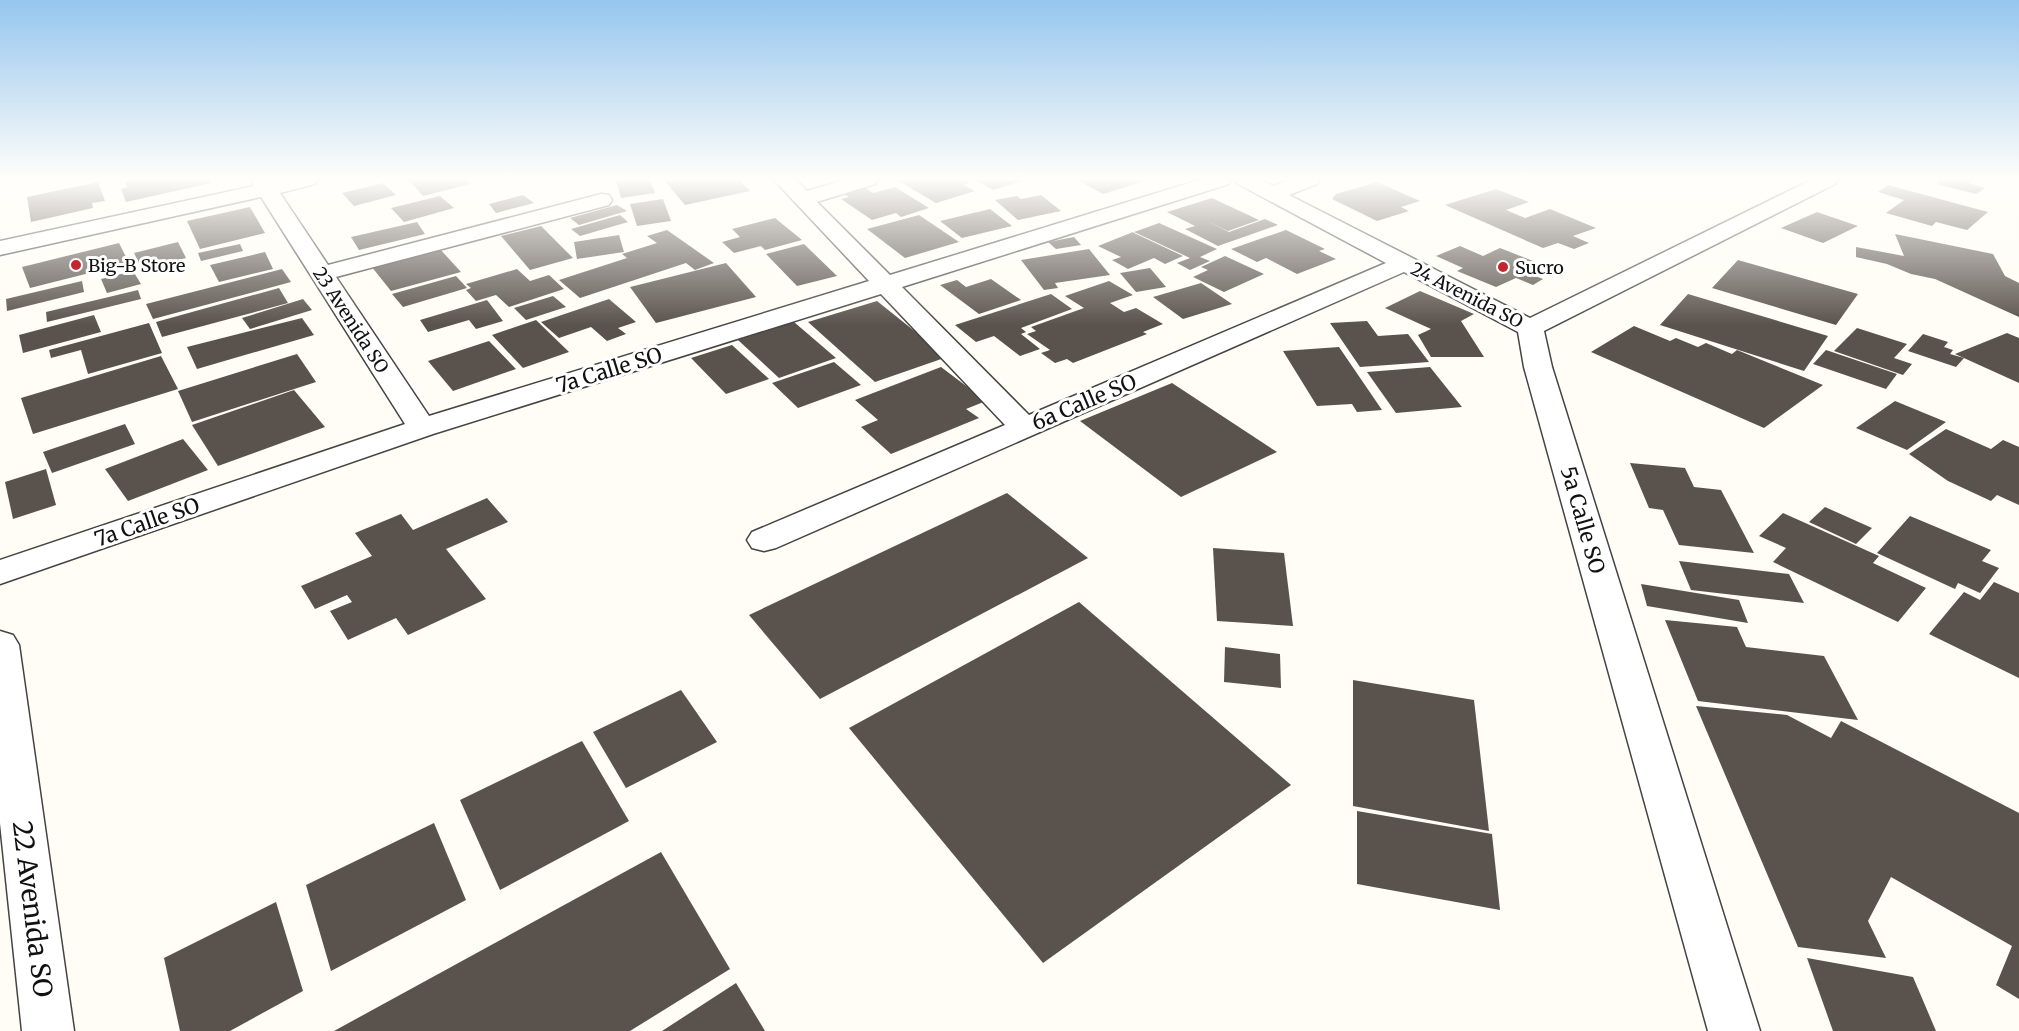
<svg xmlns="http://www.w3.org/2000/svg" width="2019" height="1031" font-family="Merriweather,serif">
<style>
.building{fill:#5a524d}
.lines{fill:none;stroke-linecap:round;stroke-linejoin:round}
.minor-casing{stroke:#444;stroke-width:3}
.minor{fill:#fff;fill-rule:evenodd}
.poi-dot{fill:#c4262e;stroke:#fff;stroke-width:2}
.labels{text-anchor:middle;dominant-baseline:central;stroke-width:6;stroke-linejoin:round;paint-order:stroke}
.far-poi-label{font-size:18px;fill:#111;stroke:#fff;text-anchor:start}
.far-street-label{font-size:18px;fill:#111;stroke:#fff}
.street-label{font-size:21px;fill:#111;stroke:#fff}
.near-street-label{font-size:26px;fill:#111;stroke:#fff}
</style>
<rect width="100%" height="100%" fill="#fffdf5"/>
<g class="building">
<polygon points="130,180 210,180 211,183 126,202 121,189 127,187 125,182"/>
<polygon points="409,180 466,180 470,184 423,196"/>
<polygon points="616,180 650,180 655,193 621,198"/>
<polygon points="664,180 739,180 750,191 685,205"/>
<polygon points="897,180 965,180 969,183 963,185 975,191 936,203"/>
<polygon points="975,180 1022,180 1022,181 993,190"/>
<polygon points="1077,180 1145,180 1145,181 1103,194"/>
<polygon points="1941,180 1973,180 1969,183 1985,188 1976,194 1936,184"/>
<polygon points="98,182 105,201 92,203 93,208 31,222 27,197"/>
<polygon points="1377,182 1420,201 1401,207 1409,211 1377,221 1332,199 1336,194"/>
<polygon points="383,183 396,195 354,206 342,193"/>
<polygon points="1888,185 1988,212 1967,230 1936,222 1932,226 1886,213 1904,200 1878,192"/>
<polygon points="864,187 873,193 895,187 929,208 901,217 896,213 872,220 841,199 849,197 842,193"/>
<polygon points="1496,189 1529,202 1506,210 1525,218 1550,209 1596,228 1573,236 1589,243 1574,249 1558,243 1543,248 1445,205"/>
<polygon points="523,195 534,203 496,213 489,204"/>
<polygon points="1041,195 1061,211 1018,220 995,200 1017,196 1021,199"/>
<polygon points="440,196 454,208 404,222 391,208"/>
<polygon points="1212,198 1259,220 1228,231 1207,221 1229,232 1265,219 1278,225 1218,246 1185,229 1195,226 1167,212"/>
<polygon points="663,199 671,221 637,226 630,204"/>
<polygon points="617,205 627,211 579,225 570,218"/>
<polygon points="250,207 265,233 200,249 187,221"/>
<polygon points="990,209 1012,226 962,238 940,221"/>
<polygon points="1817,212 1858,226 1823,243 1781,228"/>
<polygon points="620,215 628,222 580,236 571,229"/>
<polygon points="919,215 959,242 905,258 867,229"/>
<polygon points="775,218 802,240 765,250 761,246 734,253 722,242 740,237 732,229"/>
<polygon points="417,222 425,234 359,250 351,237"/>
<polygon points="1159,223 1217,249 1200,257 1210,261 1190,270 1177,263 1190,258 1134,232"/>
<polygon points="541,226 573,258 530,270 501,236"/>
<polygon points="667,230 714,263 695,270 686,263 580,298 559,280 627,258 622,254 657,243 647,236"/>
<polygon points="1286,230 1325,249 1319,251 1336,259 1297,274 1266,258 1257,262 1231,249"/>
<polygon points="1133,232 1134,233 1183,256 1165,264 1154,258 1128,269 1112,260 1121,257 1098,246"/>
<polygon points="1895,234 1993,254 2005,276 2019,283 2019,317 1935,279 1911,274 1887,264 1856,257 1856,247 1904,256"/>
<polygon points="619,235 624,252 577,259 574,242"/>
<polygon points="1074,237 1081,245 1056,249 1048,242"/>
<polygon points="178,242 186,258 142,269 134,253"/>
<polygon points="119,243 129,263 30,288 22,267"/>
<polygon points="240,244 243,251 201,261 198,253"/>
<polygon points="804,244 837,276 797,286 766,254"/>
<polygon points="1460,246 1483,256 1500,248 1546,266 1530,274 1543,279 1533,285 1516,278 1496,287 1457,271 1463,268 1436,256"/>
<polygon points="439,248 461,272 391,291 371,266"/>
<polygon points="1089,249 1110,275 1055,283 1058,288 1044,290 1021,260"/>
<polygon points="265,252 273,269 219,282 210,265"/>
<polygon points="1225,256 1264,274 1224,292 1193,277 1208,270 1201,267"/>
<polygon points="1738,260 1858,294 1836,325 1712,288"/>
<polygon points="726,263 756,297 656,323 630,287"/>
<polygon points="1150,268 1166,287 1136,292 1120,273"/>
<polygon points="282,269 291,282 153,319 146,304"/>
<polygon points="517,269 530,281 549,275 564,289 509,307 496,295 476,301 466,290 471,288 466,284"/>
<polygon points="133,271 141,284 107,293 101,279"/>
<polygon points="456,276 467,288 403,307 392,294"/>
<polygon points="991,279 1021,300 979,314 940,285 957,280 966,287"/>
<polygon points="82,281 84,292 7,311 6,299"/>
<polygon points="1109,281 1133,295 1110,303 1124,312 1136,308 1163,324 1143,332 1147,334 1073,363 1067,359 1055,363 1041,353 1050,350 1027,334 1036,331 1031,327 1084,308 1065,296"/>
<polygon points="1201,283 1232,304 1183,319 1153,297"/>
<polygon points="279,288 288,303 162,337 156,322"/>
<polygon points="138,290 141,299 47,322 46,312"/>
<polygon points="1420,291 1474,314 1461,321 1484,357 1431,357 1418,335 1431,329 1385,308"/>
<polygon points="1051,294 1072,309 1021,328 1026,332 1021,334 1040,349 1020,356 994,336 976,342 955,325"/>
<polygon points="1688,294 1828,336 1804,371 1660,325"/>
<polygon points="553,296 566,307 526,320 514,308"/>
<polygon points="303,299 312,310 250,329 242,318"/>
<polygon points="609,299 636,322 618,328 626,334 607,341 591,327 559,338 541,322"/>
<polygon points="487,300 503,321 476,329 469,320 428,332 420,320"/>
<polygon points="877,301 947,357 875,382 808,322"/>
<polygon points="94,315 101,332 23,353 19,335"/>
<polygon points="302,318 314,335 197,369 187,347"/>
<polygon points="536,320 569,352 523,368 492,335"/>
<polygon points="1367,321 1378,336 1408,334 1429,362 1360,367 1330,323"/>
<polygon points="794,322 836,358 779,378 738,340"/>
<polygon points="149,323 162,353 88,374 81,350 51,358 49,350"/>
<polygon points="1634,326 1670,341 1676,338 1698,347 1706,343 1732,354 1737,350 1823,385 1764,428 1591,352"/>
<polygon points="1857,328 1907,344 1894,358 1912,364 1903,375 1834,351"/>
<polygon points="2007,333 2019,338 2019,383 1955,354"/>
<polygon points="1923,334 1948,342 1944,347 1953,350 1950,354 1964,358 1956,367 1908,351"/>
<polygon points="489,341 516,369 453,391 428,361"/>
<polygon points="732,345 769,379 726,394 691,358"/>
<polygon points="1339,347 1382,410 1357,412 1352,404 1317,406 1283,351"/>
<polygon points="1826,350 1897,374 1886,389 1813,364"/>
<polygon points="297,354 316,382 192,422 178,391"/>
<polygon points="161,356 178,389 33,434 21,398"/>
<polygon points="834,362 861,385 798,408 772,383"/>
<polygon points="941,367 986,401 966,409 979,418 891,454 861,427 878,420 855,400"/>
<polygon points="1430,367 1462,407 1396,413 1367,372"/>
<polygon points="1172,383 1277,452 1181,497 1080,421"/>
<polygon points="294,390 325,427 218,466 192,425"/>
<polygon points="1895,401 1946,422 1907,450 1856,428"/>
<polygon points="125,424 135,444 52,473 43,452"/>
<polygon points="1946,429 1991,449 2003,440 2019,447 2019,505 1997,495 1991,501 1948,481 1909,454"/>
<polygon points="183,439 208,470 128,501 105,469"/>
<polygon points="1630,463 1685,468 1694,487 1721,490 1754,553 1679,545 1663,510 1649,508"/>
<polygon points="46,469 56,505 13,519 5,482"/>
<polygon points="1007,493 1088,558 820,699 749,615"/>
<polygon points="487,498 508,522 446,549 486,599 408,635 396,618 348,640 330,611 352,602 347,595 315,609 301,586 372,556 355,533 401,514 413,530"/>
<polygon points="1825,507 1872,528 1856,544 1809,522"/>
<polygon points="1783,513 1879,556 1873,563 1926,588 1898,622 1773,562 1786,548 1759,536"/>
<polygon points="1910,516 1991,550 1982,561 1999,568 1980,593 1958,583 1955,589 1877,553"/>
<polygon points="1213,548 1284,553 1293,626 1217,621"/>
<polygon points="1679,561 1789,574 1804,603 1691,590"/>
<polygon points="1994,582 2019,593 2019,678 1929,634 1964,592 1980,600"/>
<polygon points="1641,584 1739,600 1748,623 1647,606"/>
<polygon points="1079,602 1291,785 1043,963 849,728"/>
<polygon points="1665,620 1737,627 1746,647 1824,656 1858,720 1698,701"/>
<polygon points="1225,647 1280,654 1281,688 1224,682"/>
<polygon points="1353,680 1474,700 1489,831 1353,806"/>
<polygon points="681,690 717,742 626,788 593,732"/>
<polygon points="1696,706 1787,715 1831,738 1841,721 2019,813 2019,999 1996,985 2012,946 1891,877 1868,921 1886,958 1798,947"/>
<polygon points="582,741 629,821 500,890 460,800"/>
<polygon points="1357,811 1492,834 1500,910 1357,884"/>
<polygon points="434,823 466,900 331,971 306,885"/>
<polygon points="661,852 730,969 630,1031 334,1031"/>
<polygon points="276,902 303,991 230,1031 180,1031 164,958"/>
<polygon points="1807,958 1913,977 1936,1031 1833,1031"/>
<polygon points="736,983 765,1031 662,1031"/>
</g>
<g class="lines">
<defs>
<g id="minor">
<polygon points="251,180 318,180 315,184 280,193 328,265 601,194 609,195 612,200 609,205 336,277 429,416 869,281 774,180 796,180 807,191 844,180 878,180 875,184 817,202 890,275 1199,180 1232,180 1229,184 902,287 1029,415 1386,263 1238,184 1235,180 1262,180 1273,186 1289,180 1320,180 1317,184 1289,195 1530,318 1811,180 1838,180 1835,184 1544,331 1552,367 1760,1031 1708,1031 1524,367 1518,332 1404,272 776,548 764,551 752,548 747,540 752,532 1005,425 881,294 433,434 0,584 0,560 405,424 261,197 0,255 0,241 254,186"/>
<polygon points="0,631 13,635 19,645 74,1031 22,1031 0,823"/>
</g>
</defs>
<use href="#minor" class="minor-casing"/>
<use href="#minor" class="minor"/>
</g>
<linearGradient id="sky" x2="0" y2="1"><stop stop-color="#95c6ee"/><stop offset="0.55" stop-color="#fffefa"/><stop offset="1" stop-color="#fffefa" stop-opacity="0"/></linearGradient>
<rect width="2019" height="325" fill="url(#sky)"/>
<g class="poi-dot">
<circle cx="76" cy="265" r="6"/>
<circle cx="1503" cy="267" r="6"/>
</g>
<g class="labels">
<g class="far-poi-label">
<text x="88" y="265">Big-B Store</text>
<text x="1515" y="267">Sucro</text>
</g>
<g class="far-street-label">
<text transform="translate(1467 295) rotate(27)">24 Avenida SO</text>
<text transform="translate(351 320) rotate(57)">23 Avenida SO</text>
</g>
<g class="street-label">
<text transform="translate(609 370) rotate(-17)">7a Calle SO</text>
<text transform="translate(1084 402) rotate(-23)">6a Calle SO</text>
<text transform="translate(1583 520) rotate(74)">5a Calle SO</text>
<text transform="translate(147 522) rotate(-19)">7a Calle SO</text>
</g>
<g class="near-street-label">
<text transform="translate(33 909) rotate(83)">22 Avenida SO</text>
</g>
</g>
</svg>
